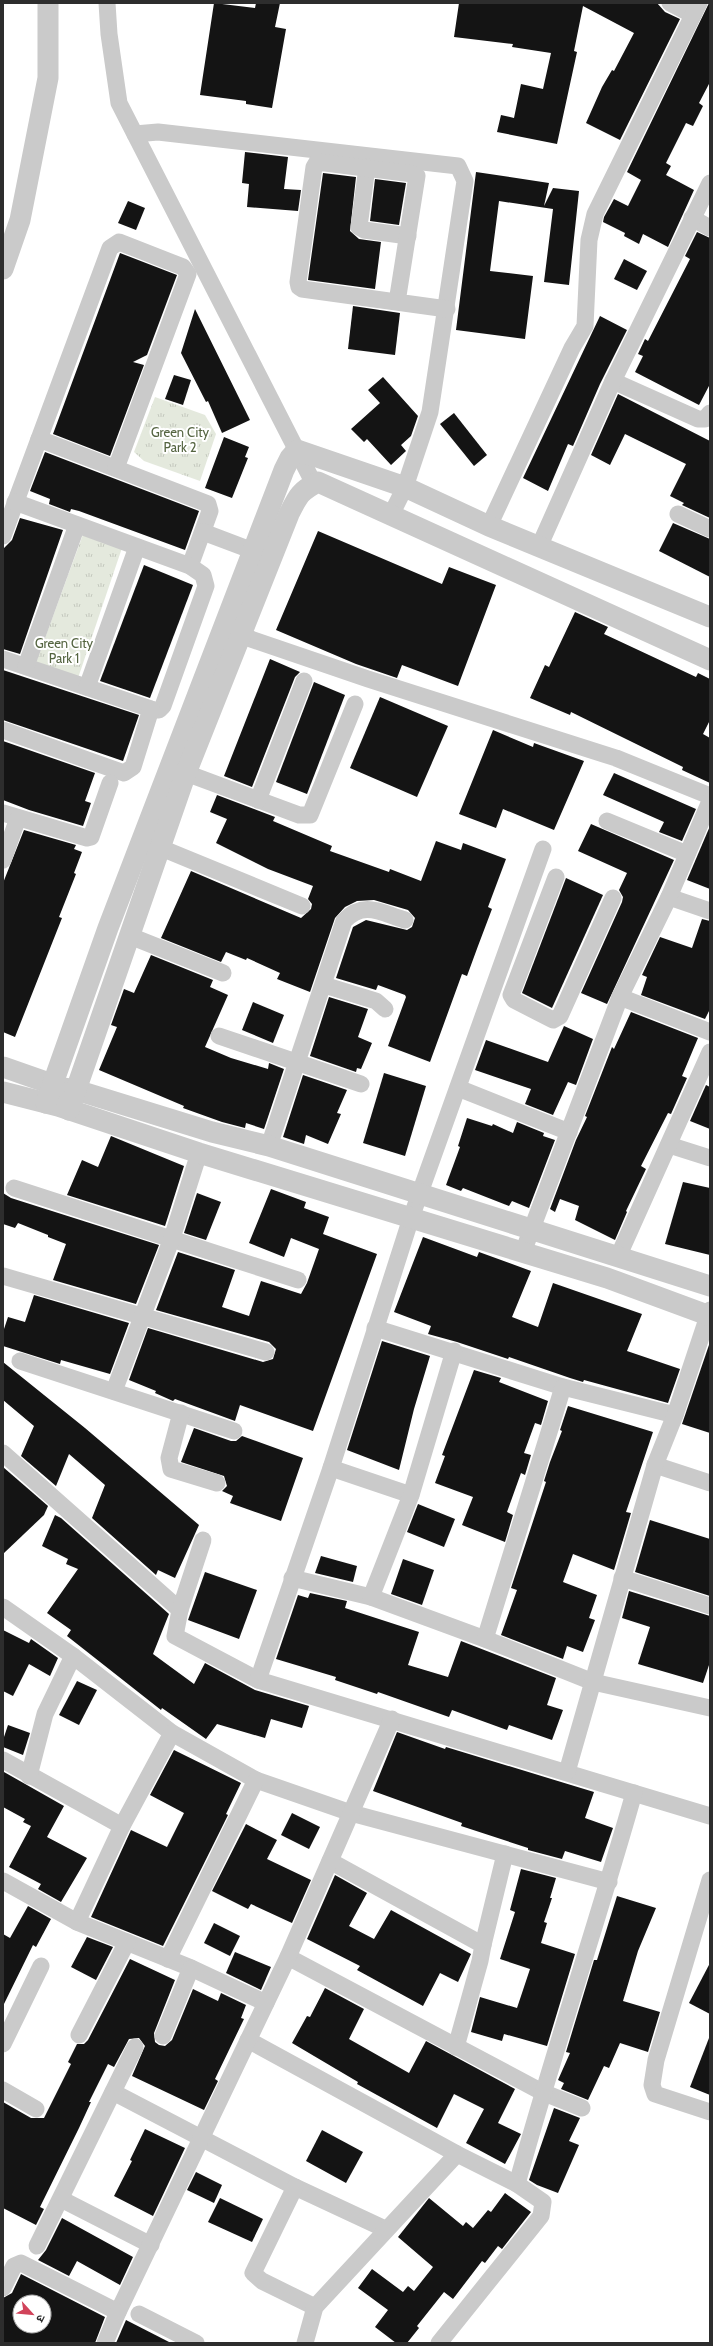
<svg xmlns="http://www.w3.org/2000/svg" width="713" height="2346" font-family="Cabin,'Noto Sans Devanagari',sans-serif">
<style>
.park{fill:url(#park-tufts)}
.building{fill:#141414;fill-rule:evenodd}
.lines{fill:none;stroke-linecap:round;stroke-linejoin:round}
.minor{stroke:#cacaca;stroke-width:17}
.tertiary{stroke:#cacaca;stroke-width:21}
.labels{text-anchor:middle;dominant-baseline:central;stroke-width:4;stroke-linejoin:round;paint-order:stroke}
.park-label{font-size:13px;fill:#546440;stroke:#fff}
</style>
<defs>
<pattern id="park-tufts" width="24" height="20" patternUnits="userSpaceOnUse"><rect width="24" height="20" fill="#e4e9dd"/><path d="M3 7l-1-3M5 7V3M7 7l1-3M15 17l-1-3M17 17v-4M19 17l1-3" fill="none" stroke="#c4c8be"/></pattern>
</defs>
<rect width="100%" height="100%" fill="#fff"/>
<g class="park">
<polygon points="155,397 205,415 216,434 200,481 144,461 134,452"/>
<polygon points="85,529 124,542 76,684 34,668"/>
</g>
<g class="building">
<polygon points="214,3 255,8 256,3 280,3 275,27 286,29 272,108 246,104 246,101 200,95"/>
<polygon points="459,3 657,3 665,12 680,19 620,140 586,123 602,87 612,70 614,71 634,33 583,6 574,51 577,52 557,144 497,132 501,115 514,118 521,84 543,89 551,53 512,47 513,44 454,37"/>
<polygon points="709,3 710,82 699,103 703,106 693,126 686,123 666,163 671,166 666,175 694,190 668,247 643,234 639,244 624,236 625,233 603,222 604,217 614,199 628,206 641,180 627,172"/>
<polygon points="245,152 288,157 284,189 301,190 298,211 247,207 249,184 242,183"/>
<polygon points="476,172 549,183 544,206 553,188 579,191 569,285 544,282 553,209 499,201 490,271 533,276 525,339 456,330"/>
<polygon points="323,173 356,177 350,231 359,239 381,242 375,289 308,280"/>
<polygon points="375,179 406,183 399,225 370,221"/>
<polygon points="128,201 145,208 136,230 118,223"/>
<polygon points="697,232 710,238 710,384 699,405 635,372 643,356 638,354 645,339 648,341 690,259 685,256"/>
<polygon points="120,253 177,275 147,355 133,362 144,365 110,456 53,434"/>
<polygon points="624,259 647,271 637,290 614,279"/>
<polygon points="353,306 400,313 395,355 348,349"/>
<polygon points="195,309 250,420 222,433 208,401 206,402 181,353"/>
<polygon points="600,316 627,330 600,384 573,446 568,444 548,491 523,478"/>
<polygon points="174,375 191,380 183,405 165,399"/>
<polygon points="383,377 418,416 411,436 401,445 406,451 391,465 367,439 364,442 351,429 380,403 368,390"/>
<polygon points="618,394 710,441 710,518 682,505 684,503 670,496 686,464 625,434 610,465 591,455"/>
<polygon points="454,413 487,455 474,466 440,424"/>
<polygon points="224,437 249,447 245,457 248,458 232,498 205,488"/>
<polygon points="45,452 199,511 185,550 79,511 71,509 70,512 49,504 50,499 30,491"/>
<polygon points="20,518 63,530 20,654 3,649 3,549 12,540"/>
<polygon points="673,523 710,539 710,577 659,551"/>
<polygon points="318,531 442,584 449,567 496,585 458,686 402,665 397,678 356,664 276,630"/>
<polygon points="144,565 193,585 150,698 100,681"/>
<polygon points="575,612 608,627 604,634 696,677 698,673 710,679 710,720 703,734 710,738 710,783 682,770 683,767 571,712 570,715 530,698 545,665 549,667"/>
<polygon points="270,659 300,672 295,677 252,787 224,776"/>
<polygon points="3,670 139,715 123,761 3,720"/>
<polygon points="314,682 345,695 307,794 276,782"/>
<polygon points="380,697 448,726 417,797 350,768"/>
<polygon points="493,730 533,747 534,743 584,761 554,830 503,809 496,828 459,814"/>
<polygon points="3,741 95,773 85,801 91,803 83,826 29,810 3,800"/>
<polygon points="614,773 696,809 682,841 659,832 664,822 603,795"/>
<polygon points="217,795 275,817 273,821 332,846 330,851 389,872 390,869 421,881 436,841 461,850 463,843 506,859 488,907 492,909 478,946 467,976 462,974 430,1062 388,1046 406,997 405,995 378,985 376,990 336,978 353,927 366,920 407,930 412,927 415,918 408,910 374,900 357,901 345,907 335,918 310,992 277,979 280,973 247,958 246,960 226,952 221,962 161,938 191,871 301,918 311,909 312,904 308,899 313,886 268,869 216,843 227,819 210,812"/>
<polygon points="591,824 674,860 607,1004 581,993 622,902 623,897 619,890 627,873 578,851"/>
<polygon points="710,826 710,889 687,880"/>
<polygon points="24,830 76,845 74,849 82,852 74,873 76,874 59,917 62,918 15,1037 3,1032 3,883"/>
<polygon points="566,878 603,895 552,1008 522,993"/>
<polygon points="702,919 710,921 710,1009 705,1019 641,995 647,977 642,975 660,937 692,948"/>
<polygon points="151,955 213,980 210,987 228,995 205,1047 231,1058 268,1069 269,1063 284,1069 264,1129 246,1123 245,1128 222,1122 183,1108 184,1106 99,1070 117,1027 111,1025 124,989 134,993"/>
<polygon points="329,997 368,1009 358,1037 372,1043 361,1069 357,1068 356,1072 310,1056"/>
<polygon points="253,1002 284,1015 273,1043 242,1030"/>
<polygon points="631,1012 698,1038 682,1076 687,1078 671,1114 668,1113 641,1166 646,1169 626,1211 627,1212 615,1240 575,1220 579,1206 560,1199 555,1212 550,1209 576,1140 587,1117 585,1116 612,1047 614,1049"/>
<polygon points="564,1026 593,1039 576,1085 568,1082 553,1115 525,1104 531,1089 475,1070 486,1040 548,1062"/>
<polygon points="384,1073 426,1086 405,1156 363,1143"/>
<polygon points="303,1075 347,1090 337,1113 341,1114 328,1144 306,1135 304,1144 283,1137"/>
<polygon points="706,1085 710,1087 710,1129 690,1121"/>
<polygon points="467,1118 492,1126 493,1124 513,1133 517,1122 544,1133 543,1136 555,1140 529,1208 512,1201 509,1206 463,1188 461,1191 446,1185 460,1147 458,1146"/>
<polygon points="111,1136 184,1166 165,1226 67,1195 82,1160 98,1167"/>
<polygon points="683,1182 710,1188 710,1255 665,1244"/>
<polygon points="271,1189 306,1202 304,1208 329,1217 323,1234 377,1254 313,1431 240,1405 235,1421 175,1399 173,1401 155,1393 156,1391 129,1380 148,1328 263,1362 273,1359 276,1349 269,1342 156,1310 178,1252 235,1270 222,1307 249,1316 261,1281 301,1294 307,1283 319,1249 291,1238 284,1257 249,1243"/>
<polygon points="3,1193 11,1198 159,1245 136,1304 53,1280 66,1244 48,1237 48,1235 18,1223 15,1228 3,1224"/>
<polygon points="197,1193 221,1202 206,1240 184,1233"/>
<polygon points="423,1237 477,1257 479,1252 531,1271 512,1317 538,1327 553,1283 642,1314 627,1351 680,1369 668,1403 584,1380 583,1382 570,1378 509,1357 508,1359 457,1342 428,1334 431,1326 394,1312"/>
<polygon points="34,1295 129,1323 110,1374 61,1360 60,1364 3,1346 3,1332 8,1317 25,1322"/>
<polygon points="382,1341 430,1356 414,1409 399,1470 347,1450"/>
<polygon points="710,1342 710,1433 682,1424"/>
<polygon points="3,1362 85,1428 199,1525 175,1578 158,1570 156,1575 92,1518 105,1485 69,1454 56,1486 21,1456 34,1426 3,1400"/>
<polygon points="474,1370 501,1378 499,1382 548,1401 541,1425 535,1423 524,1453 531,1455 525,1475 521,1473 507,1512 513,1515 505,1542 462,1525 473,1497 435,1483 445,1456 442,1455"/>
<polygon points="568,1406 653,1432 626,1512 631,1513 614,1570 573,1554 563,1582 597,1595 589,1618 595,1620 583,1652 567,1646 563,1659 501,1635 517,1590 511,1588 546,1482 544,1481 550,1462 562,1431 560,1430"/>
<polygon points="194,1428 231,1441 236,1441 242,1436 303,1458 281,1521 230,1503 233,1496 222,1491 227,1486 224,1476 181,1462"/>
<polygon points="3,1467 48,1506 44,1515 3,1554"/>
<polygon points="418,1504 455,1519 444,1547 407,1532"/>
<polygon points="55,1515 61,1518 169,1614 153,1654 194,1684 205,1663 255,1690 309,1706 302,1728 271,1719 265,1738 217,1724 206,1739 162,1708 161,1710 67,1636 71,1630 47,1613 78,1569 66,1564 68,1559 42,1546"/>
<polygon points="650,1520 710,1539 710,1596 635,1572"/>
<polygon points="321,1556 357,1566 353,1582 315,1573"/>
<polygon points="403,1559 434,1570 422,1605 391,1594"/>
<polygon points="205,1572 257,1590 239,1639 188,1620"/>
<polygon points="629,1591 710,1616 710,1662 703,1683 638,1664 650,1627 622,1618"/>
<polygon points="310,1593 347,1601 345,1608 419,1632 408,1665 448,1677 461,1641 556,1678 547,1705 563,1710 552,1740 509,1725 507,1730 452,1710 449,1717 378,1692 377,1694 335,1680 336,1677 276,1659 298,1595 308,1598"/>
<polygon points="3,1630 29,1643 31,1639 58,1658 50,1676 29,1664 13,1696 3,1691"/>
<polygon points="77,1681 97,1690 79,1725 59,1715"/>
<polygon points="8,1725 30,1733 23,1755 3,1747 3,1740"/>
<polygon points="397,1732 445,1749 446,1747 594,1792 585,1818 613,1828 601,1862 565,1851 562,1859 528,1850 528,1848 461,1826 462,1823 373,1791"/>
<polygon points="174,1750 241,1783 226,1814 228,1815 163,1946 91,1917 131,1830 167,1847 184,1813 150,1795"/>
<polygon points="4,1772 64,1806 47,1837 87,1858 61,1902 38,1889 41,1884 9,1867 31,1826 23,1822 25,1819 3,1807"/>
<polygon points="292,1813 320,1827 309,1849 281,1835"/>
<polygon points="246,1824 277,1840 267,1859 311,1880 292,1923 251,1904 248,1909 212,1891"/>
<polygon points="521,1869 556,1878 550,1898 552,1898 544,1922 547,1923 541,1943 575,1954 547,2046 504,2034 502,2041 471,2032 480,1997 517,2008 530,1969 500,1959 515,1912 510,1910"/>
<polygon points="335,1875 367,1893 349,1926 374,1939 391,1910 471,1954 458,1982 440,1973 423,2006 357,1970 360,1966 307,1939"/>
<polygon points="617,1896 656,1908 638,1951 623,2001 660,2012 648,2052 620,2043 609,2068 604,2066 588,2100 561,2089 564,2083 558,2080 570,2053 566,2052 594,1960 597,1960"/>
<polygon points="28,1906 51,1919 36,1947 33,1945 3,2006 3,1934 10,1938"/>
<polygon points="214,1923 240,1936 230,1956 204,1943"/>
<polygon points="87,1937 113,1947 96,1980 71,1967"/>
<polygon points="235,1952 271,1967 261,1990 226,1973"/>
<polygon points="130,1959 175,1980 154,2033 155,2042 159,2045 165,2046 172,2040 193,1989 218,2001 221,1993 246,2005 241,2018 244,2019 215,2079 218,2081 204,2110 132,2076 145,2046 139,2038 129,2039 114,2067 108,2064 89,2102 91,2102 79,2128 40,2207 44,2209 36,2225 3,2208 3,2102 31,2118 44,2118 71,2064 68,2062 77,2044 84,2044 88,2040"/>
<polygon points="710,1963 710,2014 689,2003"/>
<polygon points="325,1988 364,2009 349,2039 409,2073 426,2041 515,2089 498,2123 521,2134 505,2164 466,2143 484,2109 454,2094 437,2128 357,2084 358,2082 292,2043 307,2016 310,2017"/>
<polygon points="709,2038 710,2038 710,2095 690,2087"/>
<polygon points="554,2108 580,2118 569,2141 579,2145 558,2193 537,2185 529,2180"/>
<polygon points="145,2129 185,2148 153,2216 114,2196 132,2161 130,2160"/>
<polygon points="322,2130 363,2152 346,2183 306,2161"/>
<polygon points="196,2172 222,2185 214,2203 187,2190"/>
<polygon points="505,2193 531,2212 502,2249 498,2246 485,2263 482,2261 453,2299 444,2292 417,2326 419,2328 407,2343 396,2343 375,2327 388,2310 358,2288 372,2269 403,2292 408,2286 414,2291 433,2267 398,2237 429,2198 463,2226 466,2222 473,2228 488,2210 491,2212"/>
<polygon points="220,2198 263,2219 252,2242 208,2222"/>
<polygon points="62,2218 133,2257 120,2285 77,2261 69,2276 38,2260 46,2250"/>
<path d="M21 2274 105 2317 95 2343H3V2298L12 2293ZM20 2302H44V2326H20Z"/>
<polygon points="126,2320 171,2343 116,2343"/>
</g>
<g class="lines">
<g class="minor">
<polyline points="107,3 109,34 119,103 314,484"/>
<polyline points="670,3 693,15"/>
<polyline points="135,134 158,132 458,166 465,181 430,412 405,487 391,515"/>
<polyline points="367,167 359,227 364,230 408,236"/>
<polyline points="692,218 710,228"/>
<polyline points="397,302 417,176 413,174 317,162 314,167 298,282 299,287 302,289 447,309"/>
<polyline points="613,381 698,419 705,419 710,413"/>
<polyline points="39,439 208,504 210,511 190,566"/>
<polyline points="678,514 710,529"/>
<polyline points="489,526 572,348 585,326 589,240 595,214 699,3"/>
<polyline points="203,532 264,555"/>
<polyline points="3,536 110,248 119,242 183,267 188,274 116,468"/>
<polyline points="539,547 613,381 710,183"/>
<polyline points="239,635 368,679 616,758 710,796"/>
<polyline points="3,659 154,710 159,710 163,706 206,586 203,575 190,566 15,502"/>
<polyline points="26,666 77,525"/>
<polyline points="87,687 137,547"/>
<polyline points="3,730 124,773 133,767 151,709"/>
<polyline points="186,773 299,815 310,815 355,704"/>
<polyline points="258,800 304,681"/>
<polyline points="3,813 87,838 91,837 110,783"/>
<polyline points="607,821 687,854"/>
<polyline points="149,843 302,906"/>
<polyline points="3,860 18,818"/>
<polyline points="556,877 511,995 514,1000 553,1020 560,1016 613,898"/>
<polyline points="669,897 710,911"/>
<polyline points="130,936 223,973"/>
<polyline points="324,985 376,1001 385,1009"/>
<polyline points="620,997 710,1032"/>
<polyline points="219,1036 361,1084"/>
<polyline points="458,1088 569,1132"/>
<polyline points="669,1145 710,1158"/>
<path d="M269 1146 344 921C364 900 381 913 405 920"/>
<polyline points="14,1188 298,1280"/>
<polyline points="523,1252 620,997 669,897 710,801"/>
<polyline points="618,1257 710,1052"/>
<polyline points="3,1276 266,1352"/>
<polyline points="375,1328 563,1387"/>
<polyline points="20,1361 234,1431"/>
<polyline points="114,1391 172,1238 199,1153"/>
<polyline points="181,1413 169,1458 171,1469 217,1483"/>
<polyline points="3,1453 180,1610 175,1636 258,1680 710,1816"/>
<polyline points="655,1465 710,1483"/>
<polyline points="331,1468 411,1495"/>
<polyline points="292,1578 371,1597 485,1639 593,1682 710,1708"/>
<polyline points="622,1578 710,1606"/>
<polyline points="371,1597 411,1495 454,1351"/>
<polyline points="3,1607 73,1656 172,1733 256,1780 351,1813 609,1882"/>
<polyline points="180,1610 203,1540"/>
<polyline points="485,1639 563,1387 675,1415"/>
<polyline points="258,1680 331,1468 411,1218 543,849"/>
<polyline points="3,1760 122,1826"/>
<polyline points="567,1772 655,1465 675,1415 710,1310"/>
<polyline points="29,1776 45,1714 73,1656"/>
<polyline points="330,1861 483,1945 480,1961 456,2047"/>
<polyline points="710,1880 656,2060 652,2085 655,2094 710,2112"/>
<polyline points="3,1881 77,1922 191,1968 266,2003"/>
<polyline points="77,1922 122,1826 172,1733"/>
<polyline points="483,1945 505,1854"/>
<polyline points="288,1957 542,2092 582,2108"/>
<polyline points="168,1959 256,1780"/>
<polyline points="79,2035 127,1942"/>
<polyline points="163,2036 191,1968"/>
<polyline points="248,2040 457,2154"/>
<polyline points="3,2044 41,1966"/>
<polyline points="3,2090 36,2109"/>
<polyline points="113,2092 295,2187 385,2229"/>
<path d="M517 2184C553 2053 597 1924 634 1793"/>
<polyline points="295,2187 253,2273 262,2281 315,2307"/>
<polyline points="61,2199 151,2245"/>
<polyline points="37,2246 135,2047"/>
<polyline points="3,2288 14,2266 21,2263 118,2312 288,1957 392,1719"/>
<polyline points="139,2314 196,2343"/>
<polyline points="105,2343 118,2312"/>
<polyline points="305,2343 315,2307 457,2154 517,2184 543,2202 541,2216 439,2343"/>
</g>
<g class="tertiary">
<polyline points="3,269 20,220 48,78 48,3"/>
<polyline points="3,1067 63,1088 76,1090 212,1132 269,1146 710,1286"/>
<polyline points="3,1092 58,1106 199,1153 607,1278 710,1316"/>
<polyline points="46,1103 108,928 284,470 290,458 297,450 405,487 489,526 710,617"/>
<path d="M69 1110 186 773 289 514C298 496 300 491 318 482L710 660"/>
</g>
</g>
<g class="labels">
<g class="park-label">
<text x="180" y="432">Green City<tspan x="180" dy="15">Park 2</tspan></text>
<text x="64" y="643">Green City<tspan x="64" dy="15">Park 1</tspan></text>
</g>
</g>
<rect width="713" height="2346" fill="none" stroke="#2d2d2d" stroke-width="8"/>
<g transform="translate(32 2314) rotate(117)"><circle r="19" fill="#ffffff" stroke="#ababab"/>
<path d="M0-3L7 15L0 10L-7 15Z" fill="#d1435a"/>
<text y="-6" font-size="11" font-weight="bold" text-anchor="middle" fill="#2d2d2d">उ</text>
</g>
</svg>
